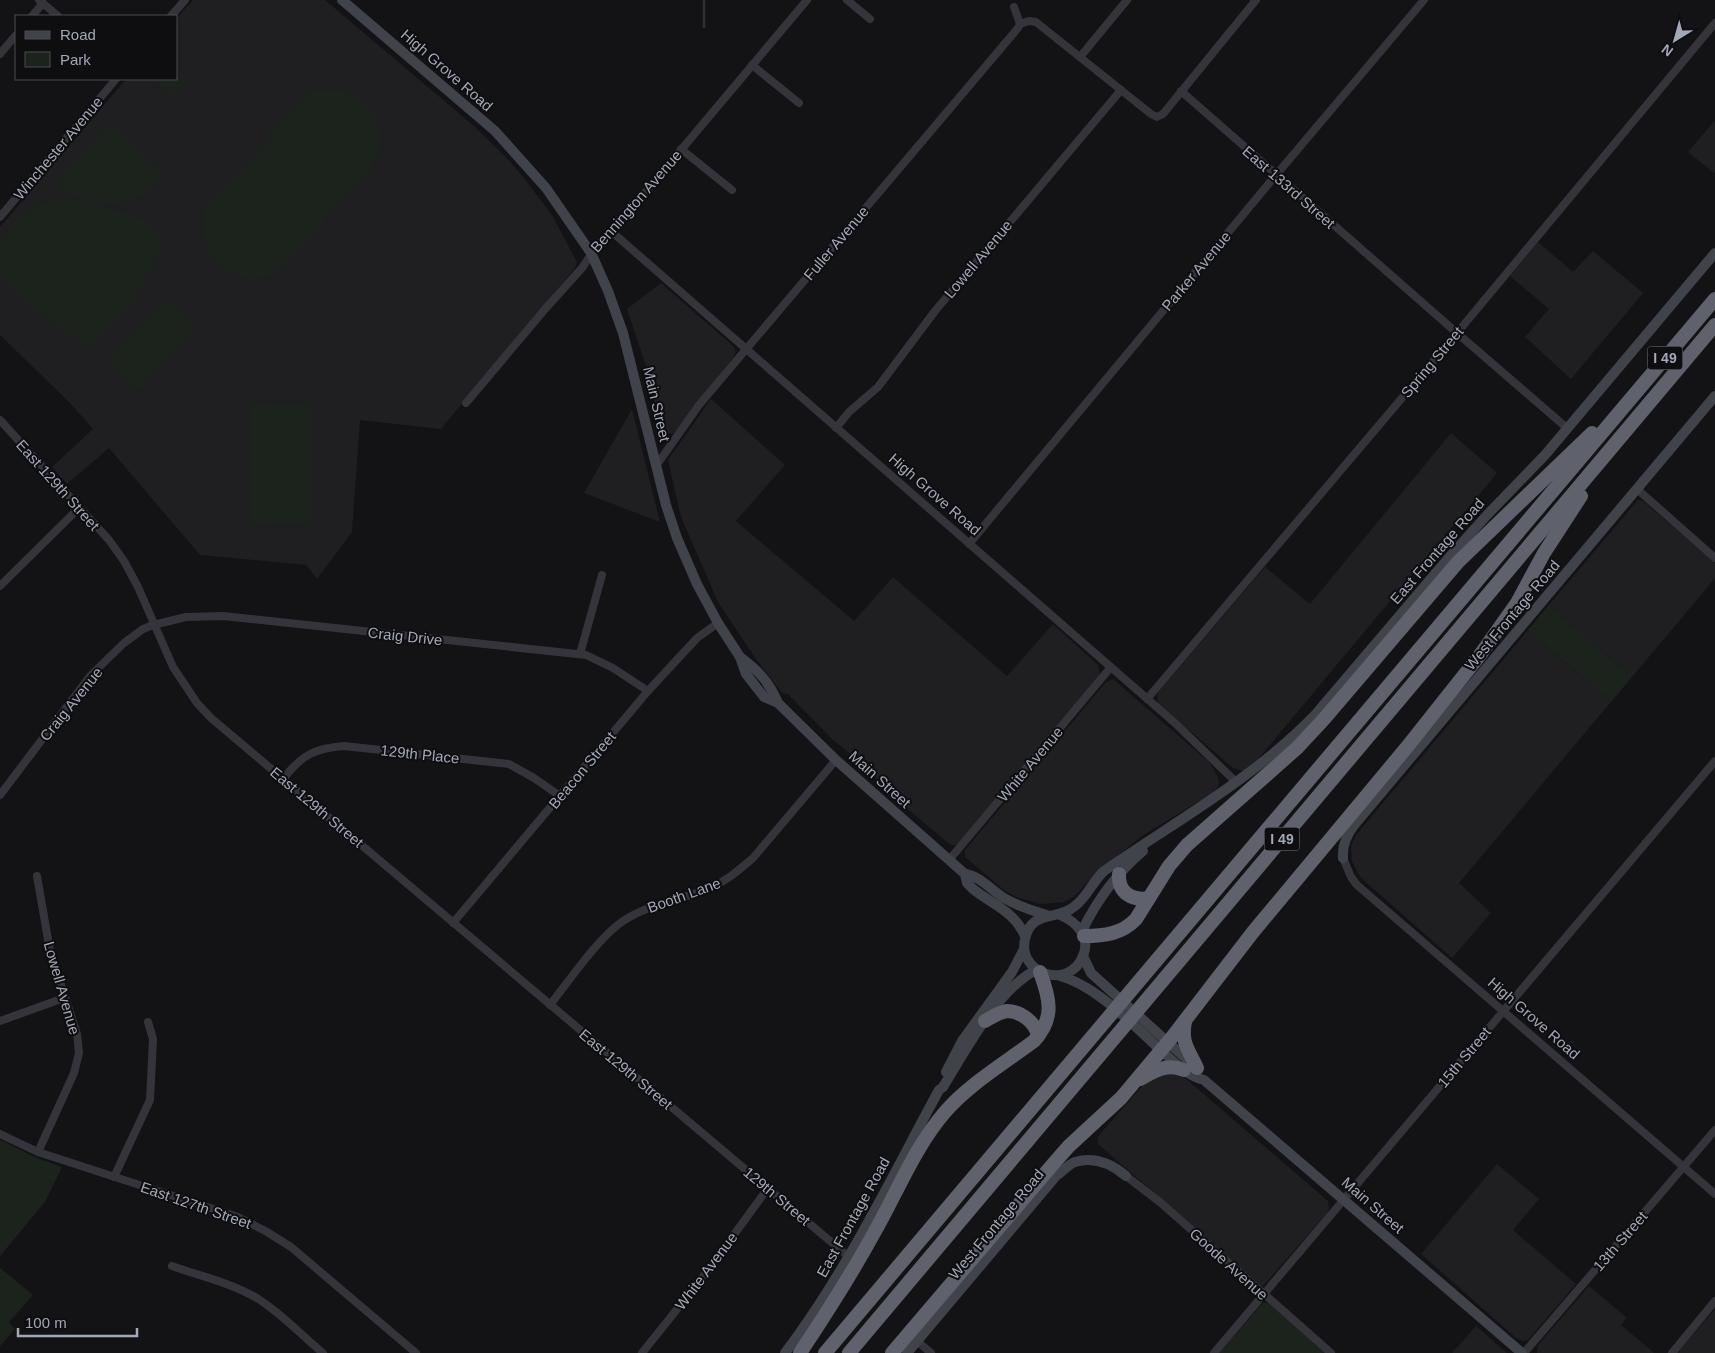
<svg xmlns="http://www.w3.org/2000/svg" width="1715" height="1353" font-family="Helvetica,sans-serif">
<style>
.built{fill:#1f1f22}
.green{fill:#1b231c}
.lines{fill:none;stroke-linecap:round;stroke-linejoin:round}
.stream{stroke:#28313a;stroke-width:2.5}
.street{stroke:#34343a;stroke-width:8}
.secondary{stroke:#41434a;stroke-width:10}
.highway{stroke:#5f626c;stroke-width:14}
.labels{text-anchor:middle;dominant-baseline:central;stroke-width:4;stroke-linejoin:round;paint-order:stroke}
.shield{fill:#0e0e10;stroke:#767a85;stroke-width:1}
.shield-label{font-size:14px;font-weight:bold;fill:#a3a8b7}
.street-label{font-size:15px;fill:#a3a8b7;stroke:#0e0e10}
</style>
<rect width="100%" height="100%" fill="#131315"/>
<g class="built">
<polygon points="193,0 325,0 474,126 504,155 524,178 552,215 577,262 575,268 441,429 360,420 352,532 317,579 306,565 200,555 109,448 67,484 52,467 93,429 70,403 0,335 0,227 126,79 176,79 176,19"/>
<polygon points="1715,120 1715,174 1688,152"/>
<polygon points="1538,242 1573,272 1593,251 1643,293 1571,379 1525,337 1549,309 1510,276"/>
<polygon points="661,283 733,346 736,352 733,358 675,432 672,434 664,432 660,425 648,372 627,309"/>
<polygon points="711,399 785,465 736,521 854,621 893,577 1007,676 1053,624 1098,665 1100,676 957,845 951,845 948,843 884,789 866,767 832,739 788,694 783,693 779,689 756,659 718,602 681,517 668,460"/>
<polygon points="632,409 660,522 584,493"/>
<polygon points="1451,433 1497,473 1249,770 1243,771 1233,768 1158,703 1157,695 1160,690 1265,567 1310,604"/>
<polygon points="1638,500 1643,501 1715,563 1715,578 1632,677 1549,605"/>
<polygon points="1528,630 1611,702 1459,883 1491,913 1452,958 1360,877 1352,861 1351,846 1356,835"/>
<polygon points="1113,679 1210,763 1218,777 1219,783 1217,788 1214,792 1142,836 1094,875 1075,896 1064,902 1041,904 1016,897 1005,891 965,857 965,850 1106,682"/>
<polygon points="1157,1073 1179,1074 1184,1077 1328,1201 1329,1208 1327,1213 1263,1286 1260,1285 1098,1144 1098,1137 1100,1134 1145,1083"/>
<polygon points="1497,1164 1539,1199 1513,1230 1576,1284 1528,1340 1523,1341 1516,1338 1421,1254"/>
<polygon points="1589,1286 1627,1318 1621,1325 1654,1353 1537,1353 1538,1345"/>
<polygon points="1715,1309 1715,1353 1677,1353"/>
<polygon points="1476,1326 1507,1353 1452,1353"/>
</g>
<g class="green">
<polygon points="176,76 185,83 173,96 167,94 150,79 176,79"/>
<path d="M310 91C321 91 334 89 345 92 375 101 388 133 376 161L282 269C257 287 221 278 208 250 203 238 204 224 204 211Z"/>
<path d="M105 126H112L167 175C137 212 92 213 57 183Z"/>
<path d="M60 198 75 199 130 213 147 222 164 243 136 298 91 347 83 346 56 324 54 325 20 298 0 278C0 269 0 250 1 243 11 219 36 203 60 198Z"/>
<polygon points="165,298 196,325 139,391 108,364"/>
<polygon points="251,404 310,405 310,524 251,524"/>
<polygon points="1549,605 1632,677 1611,702 1528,630"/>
<polygon points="0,1140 37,1158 62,1167 45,1202 0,1256"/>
<polygon points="0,1268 33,1295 9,1322 15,1329 0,1346"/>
<polygon points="1263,1303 1268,1303 1326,1353 1219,1353"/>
</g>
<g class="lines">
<polyline class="stream" points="704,27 704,0"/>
<g class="street">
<polyline points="39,0 58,16"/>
<polyline points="847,0 870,19"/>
<polyline points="1014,7 1020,24"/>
<polyline points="32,16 43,3"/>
<polyline points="171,16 185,0"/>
<polyline points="1020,24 1029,21 1036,22 1151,114 1157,117 1163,114 1256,0"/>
<polyline points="0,54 16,35"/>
<polyline points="1080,57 1127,0"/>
<polyline points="752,65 799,103"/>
<polyline points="1181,91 1457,333 1567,428"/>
<polyline points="681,149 732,190"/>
<polyline points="0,217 116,79"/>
<polyline points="612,232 1175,723 1236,782"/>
<polyline points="466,403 546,308 582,268 598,244 612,232 807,0"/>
<polyline points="0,420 109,540 124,561 138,587 173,667 197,703 211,718 849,1257"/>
<polyline points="836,428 849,412 878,387 935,311 1121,90"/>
<polyline points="656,466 699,405 1018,28 1020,24"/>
<polyline points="1637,489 1715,558"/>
<polyline points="969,544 1276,175 1424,0"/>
<polyline points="0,586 79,508"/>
<polyline points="580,654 602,575"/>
<polyline points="1147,699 1457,333 1715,23"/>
<path d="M283 779C301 756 314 748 344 746L509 764 534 778 560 796"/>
<polyline points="0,795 91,675 124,643 143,629 153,625 186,617 223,616 586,655 613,668 648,691"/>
<polyline points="1343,858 1351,877 1357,885 1715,1194"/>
<polyline points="949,860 1111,667"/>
<polyline points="37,876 50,951 77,1034 79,1053 74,1073 38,1152"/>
<polyline points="453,923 648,691 697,638 718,623"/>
<path d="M550 1005C569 981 598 938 623 921 650 903 683 900 712 887 728 880 740 869 753 858L836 760"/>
<polyline points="0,1021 64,998"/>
<polyline points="0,1134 38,1152 238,1217 267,1232 291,1247 416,1353"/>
<polyline points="1126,1176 1161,1203 1331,1353"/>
<polyline points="114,1177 150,1100 153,1039 148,1022"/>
<path d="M172 1266C199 1276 229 1282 255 1297 279 1311 301 1335 323 1353"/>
<polyline points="917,1341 931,1353"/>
<polyline points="642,1353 706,1273 768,1188"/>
<polyline points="1214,1353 1715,761"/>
<polyline points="1524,1353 1715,1130"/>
<polyline points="1672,1353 1715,1301"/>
</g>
<g class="secondary">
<path d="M342 0 495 131 546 188 591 253 608 291 623 333 666 505 677 538 697 584 718 623 740 657 746 674 764 697 778 703 836 760 965 874 967 883 973 889C993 905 1014 911 1025 936"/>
<path d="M740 657C758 670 770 683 778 703"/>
<path d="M1343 858C1342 845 1346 835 1355 824L1715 396"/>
<path d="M965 874C980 876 991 890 1004 898 1018 906 1032 911 1047 915"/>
<path d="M1060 915C1077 922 1091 937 1083 956 1069 991 1017 974 1025 939 1031 909 1058 921 1075 906 1087 897 1093 881 1104 871 1176 821 1253 779 1315 715L1452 554 1488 514 1545 455 1715 253"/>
<path d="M1082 931C1097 900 1117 873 1143 851"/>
<polyline points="1083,956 1091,973 1192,1064"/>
<path d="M1060 976C1097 986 1134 1026 1163 1052 1175 1063 1188 1076 1204 1080L1522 1353"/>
<polyline points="946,1072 962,1041 1012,972 1024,949"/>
<path d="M785 1353C847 1271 890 1180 939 1090L943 1087C966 1050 997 990 1036 970"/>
<path d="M907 1353 1056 1176C1062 1172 1069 1164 1075 1162 1095 1156 1112 1164 1126 1176"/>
</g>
<g class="highway">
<path d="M1119 874C1118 893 1132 901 1149 898"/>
<path d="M1084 936C1104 936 1122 934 1136 919L1169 866 1187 845 1297 748 1324 719 1458 562 1592 433"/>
<path d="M985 1021C992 1017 999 1012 1007 1011 1021 1011 1036 1023 1038 1036"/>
<path d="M1185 1021C1181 1044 1188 1048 1197 1068"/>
<path d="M1140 1079C1155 1071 1166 1063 1184 1070"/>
<path d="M800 1353C826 1314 851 1275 874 1233 897 1193 914 1148 945 1112 968 1085 1006 1062 1034 1041 1055 1018 1050 999 1040 972"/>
<polyline points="825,1353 1715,299"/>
<polyline points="849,1353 1715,325"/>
<polyline points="892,1353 1054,1163 1069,1146 1121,1098 1173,1036 1253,932 1407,747 1480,655 1517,603 1544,553 1581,496"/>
</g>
</g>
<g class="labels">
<g class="shield">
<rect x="1647.5" y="346.5" width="35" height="23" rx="4"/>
<rect x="1264.5" y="827.5" width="35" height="23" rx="4"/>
</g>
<g class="shield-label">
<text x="1665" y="358">I 49</text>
<text x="1282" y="839">I 49</text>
</g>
<g class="street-label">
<text transform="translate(447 70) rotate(41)">High Grove Road</text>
<text transform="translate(58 148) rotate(-50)">Winchester Avenue</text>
<text transform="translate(1289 187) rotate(41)">East 133rd Street</text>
<text transform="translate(636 201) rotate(-49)">Bennington Avenue</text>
<text transform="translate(836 243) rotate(-50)">Fuller Avenue</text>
<text transform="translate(978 259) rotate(-50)">Lowell Avenue</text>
<text transform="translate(1196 271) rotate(-50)">Parker Avenue</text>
<text transform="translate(1432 362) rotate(-50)">Spring Street</text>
<text transform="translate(657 404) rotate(77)">Main Street</text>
<text transform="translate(58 485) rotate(48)">East 129th Street</text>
<text transform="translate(935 494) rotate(41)">High Grove Road</text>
<text transform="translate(1437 551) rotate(-49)">East Frontage Road</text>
<text transform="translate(1512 615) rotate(-50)">West Frontage Road</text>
<text transform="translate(405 636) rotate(6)">Craig Drive</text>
<text transform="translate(71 704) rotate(-51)">Craig Avenue</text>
<text transform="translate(420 754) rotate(6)">129th Place</text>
<text transform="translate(1030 764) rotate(-50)">White Avenue</text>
<text transform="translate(582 770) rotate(-50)">Beacon Street</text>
<text transform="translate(880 779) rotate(42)">Main Street</text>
<text transform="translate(317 807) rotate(40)">East 129th Street</text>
<text transform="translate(684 895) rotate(-20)">Booth Lane</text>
<text transform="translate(62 988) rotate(74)">Lowell Avenue</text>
<text transform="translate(1534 1018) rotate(41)">High Grove Road</text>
<text transform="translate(1464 1057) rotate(-50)">15th Street</text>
<text transform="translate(626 1069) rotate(40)">East 129th Street</text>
<text transform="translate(777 1196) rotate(40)">129th Street</text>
<text transform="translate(196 1205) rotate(19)">East 127th Street</text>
<text transform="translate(1373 1205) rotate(41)">Main Street</text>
<text transform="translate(853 1217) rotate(-61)">East Frontage Road</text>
<text transform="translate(996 1224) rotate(-50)">West Frontage Road</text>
<text transform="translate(1620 1241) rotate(-49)">13th Street</text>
<text transform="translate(1229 1264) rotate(42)">Goode Avenue</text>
<text transform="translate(706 1271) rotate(-53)">White Avenue</text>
</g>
</g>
<rect x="15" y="15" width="162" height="65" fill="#0e0e10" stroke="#4a4c53"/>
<rect x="25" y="31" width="25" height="8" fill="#41434a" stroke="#4a4c53"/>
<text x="60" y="40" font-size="15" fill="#a3a8b7">Road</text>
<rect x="25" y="52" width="25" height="15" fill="#1b231c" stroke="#4a4c53"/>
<text x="60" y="65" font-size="15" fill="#a3a8b7">Park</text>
<g transform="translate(1675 40) rotate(217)" stroke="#0e0e10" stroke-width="4" paint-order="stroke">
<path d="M0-4L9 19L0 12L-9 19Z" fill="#a3a8b7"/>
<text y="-8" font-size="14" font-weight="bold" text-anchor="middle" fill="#a3a8b7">N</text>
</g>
<path d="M18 1328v8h119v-8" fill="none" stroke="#a3a8b7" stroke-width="2.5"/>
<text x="25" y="1328" font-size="15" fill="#a3a8b7" stroke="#0e0e10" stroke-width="4" paint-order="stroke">100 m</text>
</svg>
